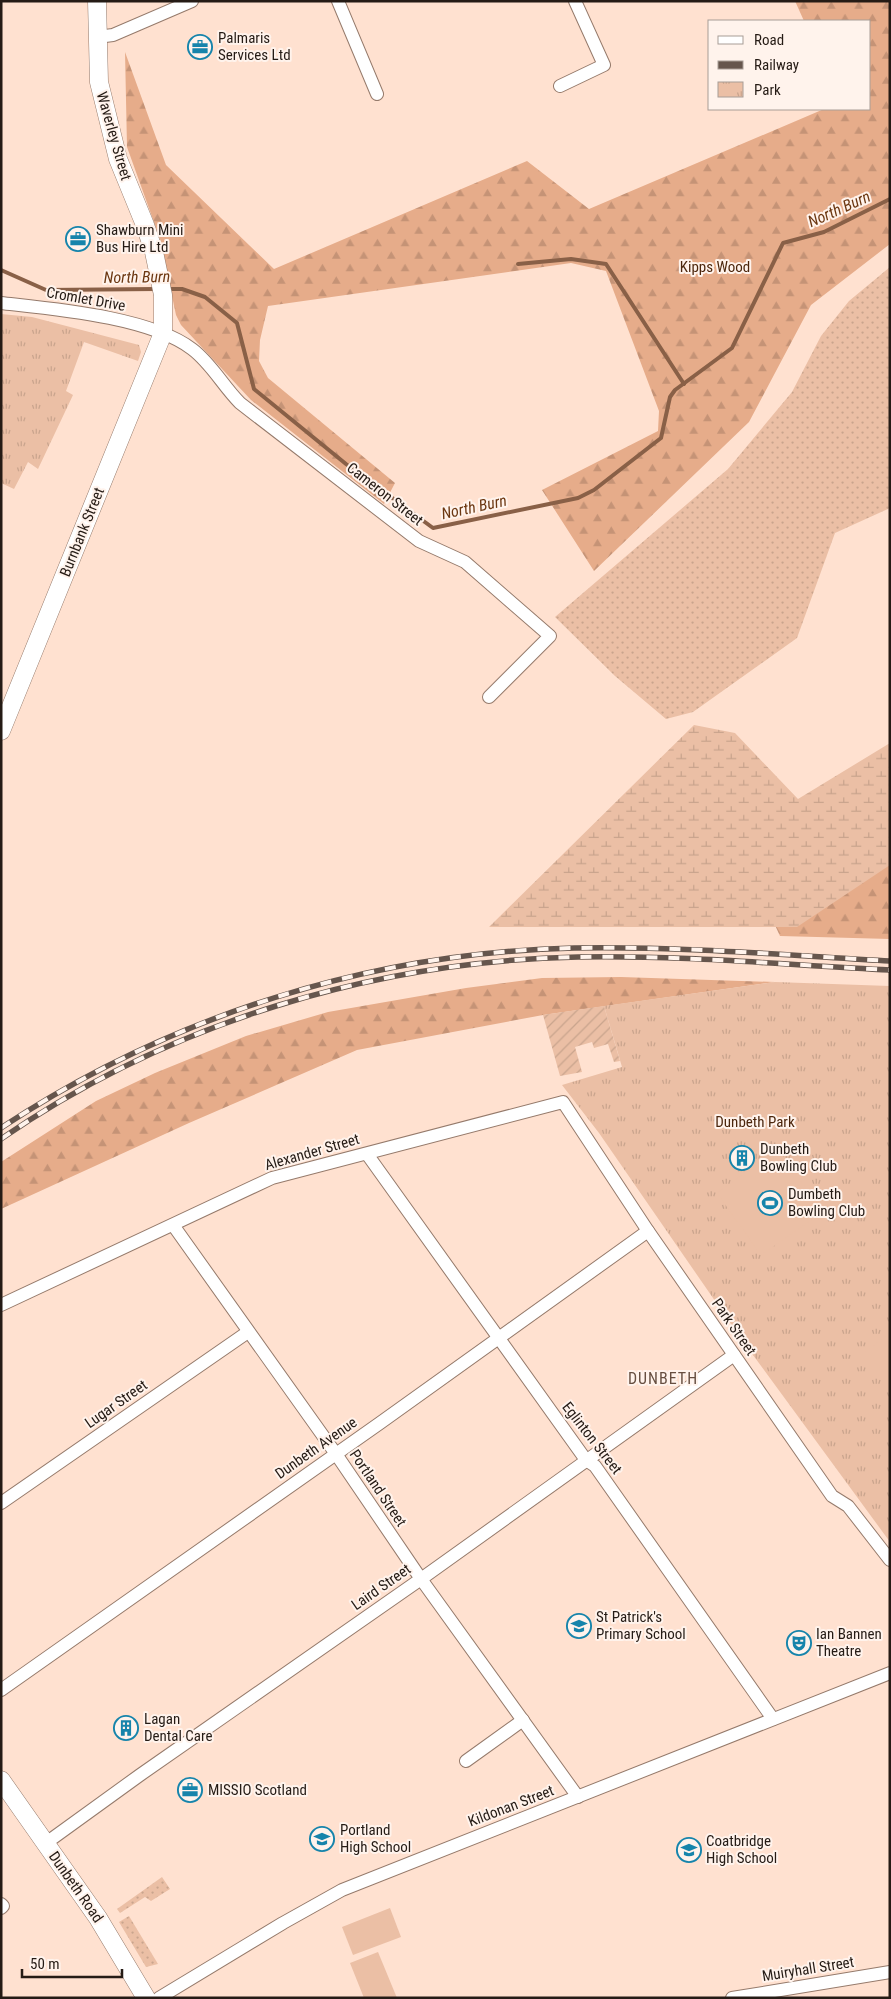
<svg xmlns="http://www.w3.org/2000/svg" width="891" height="1999" font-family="'Roboto Condensed',sans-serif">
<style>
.grass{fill:url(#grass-dots)}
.forest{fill:url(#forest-firs)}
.wetland{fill:url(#wetland-marsh)}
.park{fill:url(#park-tufts)}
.garden{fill:url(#garden-furrows)}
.pitch{fill:#ebbfa5}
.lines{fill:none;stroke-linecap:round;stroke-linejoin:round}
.stream{stroke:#896047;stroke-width:4}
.minor-casing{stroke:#957a6b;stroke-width:14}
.secondary-casing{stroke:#957a6b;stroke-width:19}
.minor{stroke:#fff;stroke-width:12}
.secondary{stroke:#fff;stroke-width:18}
.rail-casing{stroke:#66564d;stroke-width:5.5}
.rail{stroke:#fff3ec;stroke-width:4;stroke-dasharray:11;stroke-linecap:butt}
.labels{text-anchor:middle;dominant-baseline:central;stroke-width:4;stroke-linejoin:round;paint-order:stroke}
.poi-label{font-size:15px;fill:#251b15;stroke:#fff3ec;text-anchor:start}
.street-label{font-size:15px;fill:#251b15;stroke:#fff3ec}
.park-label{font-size:15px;fill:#4c260c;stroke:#fff3ec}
.water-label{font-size:16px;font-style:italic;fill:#6c3711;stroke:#fff3ec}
.neighbourhood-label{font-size:16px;letter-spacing:1px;fill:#674f41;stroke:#fff3ec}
</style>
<defs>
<pattern id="grass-dots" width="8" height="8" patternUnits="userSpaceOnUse" patternTransform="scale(1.25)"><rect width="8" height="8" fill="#ebbfa5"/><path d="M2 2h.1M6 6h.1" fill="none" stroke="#c9a48d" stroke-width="1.8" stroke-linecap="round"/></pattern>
<pattern id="forest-firs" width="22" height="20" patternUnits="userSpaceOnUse" patternTransform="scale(1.25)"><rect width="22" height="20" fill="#e6ac8a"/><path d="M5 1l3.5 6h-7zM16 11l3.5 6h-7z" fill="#c59376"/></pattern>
<pattern id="wetland-marsh" width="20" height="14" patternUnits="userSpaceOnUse" patternTransform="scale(1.25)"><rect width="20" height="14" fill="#ebbfa5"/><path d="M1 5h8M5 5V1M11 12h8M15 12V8" fill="none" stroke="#c9a48d"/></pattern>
<pattern id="park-tufts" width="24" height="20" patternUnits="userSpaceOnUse" patternTransform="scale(1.25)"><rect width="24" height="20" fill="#ebbfa5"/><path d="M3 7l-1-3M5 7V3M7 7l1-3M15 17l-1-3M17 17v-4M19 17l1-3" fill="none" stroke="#c9a48d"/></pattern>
<pattern id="garden-furrows" width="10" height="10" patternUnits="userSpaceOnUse" patternTransform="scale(1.25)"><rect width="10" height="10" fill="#ebbfa5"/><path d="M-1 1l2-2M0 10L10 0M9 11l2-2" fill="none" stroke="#c9a48d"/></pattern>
</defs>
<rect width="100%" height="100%" fill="#ffe1d0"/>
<g class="grass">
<polygon points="890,267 890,508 835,533 797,638 693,712 666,719 615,676 555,617 728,469 792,392 821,336 849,301"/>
<polygon points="162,1877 170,1889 151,1901 145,1897 120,1913 117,1909"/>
<polygon points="129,1916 158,1964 146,1967 119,1922"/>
</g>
<g class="forest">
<polygon points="795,1 890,1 890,244 811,305 749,422 594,571 542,490 658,431 659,411 606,271 571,263 268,306 260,340 259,361 268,378 395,483 384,504 251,400 181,325 176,315 160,239 127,147 125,52 166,165 274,269 527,161 589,209 824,109 870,109 870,21 804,21"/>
<polygon points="890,788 890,939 780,936 768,910"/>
<polygon points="621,977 775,982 543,1015 357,1050 189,1123 1,1209 1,1162 96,1101 155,1073 246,1036 328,1012 466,988 542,978"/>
</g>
<polygon class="wetland" points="694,725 735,733 798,799 890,743 890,865 797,927 489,927"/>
<g class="park">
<polygon points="1,314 32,317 139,345 141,352 138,361 84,342 66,391 73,395 38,469 28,462 14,489 1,483"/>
<polygon points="775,982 890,986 890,1542 742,1340 599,1133 562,1085 622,1067 604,1006"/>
</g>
<polygon class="garden" points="604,1006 620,1061 614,1062 608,1044 594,1048 592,1042 575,1047 582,1072 560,1076 543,1015"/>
<g class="pitch">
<polygon points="778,1149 823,1212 761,1255 717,1193"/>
<polygon points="890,1333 890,1392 861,1355"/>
<polygon points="390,1908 401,1937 353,1955 342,1927"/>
<polygon points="378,1952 397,1998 364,1998 350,1963"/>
</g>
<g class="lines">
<g class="stream">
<polyline points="518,264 571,259 606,264 684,384"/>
<polyline points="1,270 46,290 156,289"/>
<polyline points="168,289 182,289 205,297 237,323 254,389 346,464 433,528 578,498 594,490 661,438 670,397 675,390 732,348 783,243 824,232 890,199"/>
</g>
<defs>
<g id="minor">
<polyline points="338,1 377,94"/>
<polyline points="97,37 113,35 192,1"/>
<polyline points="560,86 604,65 575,1"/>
<path d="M1 303C54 309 150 317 192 349 211 363 223 386 240 403L419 541 465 562 550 636 489 697"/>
<polyline points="367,1154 586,1460 595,1466 773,1719"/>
<polyline points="173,1225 336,1454 421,1579 578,1797"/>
<polyline points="1,1305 272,1178 563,1102 648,1231 832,1496 848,1506 890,1560"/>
<polyline points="1,1503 248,1332"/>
<polyline points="1,1690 380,1423 648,1231"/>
<polyline points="466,1761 523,1720"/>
<polyline points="46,1843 140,1775 421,1579 734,1355"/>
<polyline points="1,1904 3,1906 1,1908"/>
<polyline points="159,1998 283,1923 342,1890 890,1673"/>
<polyline points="732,1998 890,1972"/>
</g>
<g id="secondary">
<polyline points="1,731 163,333 163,295 154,252 145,225 118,159 99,82 97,1"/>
<polyline points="1,1780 98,1918 146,1998"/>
</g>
</defs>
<use href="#minor" class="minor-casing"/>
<use href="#secondary" class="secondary-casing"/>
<use href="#minor" class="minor"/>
<use href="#secondary" class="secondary"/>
<defs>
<g id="rail">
<path d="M1 1128C170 1016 372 952 574 948 679 946 785 955 890 961"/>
<path d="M1 1139C169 1023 374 961 578 957 682 955 786 965 890 970"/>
</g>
</defs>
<use href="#rail" class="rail-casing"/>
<use href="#rail" class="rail"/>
</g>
<defs>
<symbol id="office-ring" viewBox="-11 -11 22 22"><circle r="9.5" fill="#fff3ec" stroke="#1684ab" stroke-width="1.5"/><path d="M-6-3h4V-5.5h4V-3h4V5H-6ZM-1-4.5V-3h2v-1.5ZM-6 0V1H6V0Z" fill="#1684ab"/></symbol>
<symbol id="building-ring" viewBox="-11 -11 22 22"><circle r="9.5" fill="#fff3ec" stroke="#1684ab" stroke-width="1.5"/><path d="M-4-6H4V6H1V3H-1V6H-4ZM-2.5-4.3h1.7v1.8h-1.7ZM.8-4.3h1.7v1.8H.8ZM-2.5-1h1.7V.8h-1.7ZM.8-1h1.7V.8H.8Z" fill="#1684ab"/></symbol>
<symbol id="stadium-ring" viewBox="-11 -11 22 22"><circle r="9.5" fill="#fff3ec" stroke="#1684ab" stroke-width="1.5"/><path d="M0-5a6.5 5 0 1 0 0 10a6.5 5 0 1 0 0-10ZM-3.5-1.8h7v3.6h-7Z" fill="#1684ab"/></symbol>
<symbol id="school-ring" viewBox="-11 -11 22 22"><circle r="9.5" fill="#fff3ec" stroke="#1684ab" stroke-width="1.5"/><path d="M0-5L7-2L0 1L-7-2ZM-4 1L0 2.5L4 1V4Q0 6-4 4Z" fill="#1684ab"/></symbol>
<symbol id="theatre-ring" viewBox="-11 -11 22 22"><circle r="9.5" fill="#fff3ec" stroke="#1684ab" stroke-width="1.5"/><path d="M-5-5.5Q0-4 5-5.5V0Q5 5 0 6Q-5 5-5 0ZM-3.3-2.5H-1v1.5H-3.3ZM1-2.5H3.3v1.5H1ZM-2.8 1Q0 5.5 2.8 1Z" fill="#1684ab"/></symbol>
</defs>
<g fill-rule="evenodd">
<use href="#office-ring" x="186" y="33" width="28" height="28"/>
<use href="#office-ring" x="64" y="225" width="28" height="28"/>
<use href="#building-ring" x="728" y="1144" width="28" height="28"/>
<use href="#stadium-ring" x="756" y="1189" width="28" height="28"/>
<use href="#school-ring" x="565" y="1612" width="28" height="28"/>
<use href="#theatre-ring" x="785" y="1629" width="28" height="28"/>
<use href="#building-ring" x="112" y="1714" width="28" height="28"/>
<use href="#office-ring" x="176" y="1776" width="28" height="28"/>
<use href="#school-ring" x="308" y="1825" width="28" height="28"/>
<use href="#school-ring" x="675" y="1836" width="28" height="28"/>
</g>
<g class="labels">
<g class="poi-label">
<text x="218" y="38">Palmaris<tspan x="218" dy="17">Services Ltd</tspan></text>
<text x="96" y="230">Shawburn Mini<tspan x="96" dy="17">Bus Hire Ltd</tspan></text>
<text x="760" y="1149">Dunbeth<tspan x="760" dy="17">Bowling Club</tspan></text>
<text x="788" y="1194">Dumbeth<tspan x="788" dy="17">Bowling Club</tspan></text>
<text x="596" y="1617">St Patrick's<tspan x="596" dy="17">Primary School</tspan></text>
<text x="816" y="1634">Ian Bannen<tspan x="816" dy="17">Theatre</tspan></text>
<text x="144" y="1719">Lagan<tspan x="144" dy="17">Dental Care</tspan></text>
<text x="208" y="1790">MISSIO Scotland</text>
<text x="340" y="1830">Portland<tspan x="340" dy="17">High School</tspan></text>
<text x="706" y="1841">Coatbridge<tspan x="706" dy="17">High School</tspan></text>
</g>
<g class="street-label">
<text transform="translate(114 136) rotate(74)">Waverley Street</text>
<text transform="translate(86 299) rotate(10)">Cromlet Drive</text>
<text transform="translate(385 494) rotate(38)">Cameron Street</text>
<text transform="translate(82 532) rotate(-68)">Burnbank Street</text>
<text transform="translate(312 1152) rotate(-16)">Alexander Street</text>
<text transform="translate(734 1327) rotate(55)">Park Street</text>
<text transform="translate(116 1404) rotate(-35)">Lugar Street</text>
<text transform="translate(592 1438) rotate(52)">Eglinton Street</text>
<text transform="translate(316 1448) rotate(-35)">Dunbeth Avenue</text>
<text transform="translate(378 1488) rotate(56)">Portland Street</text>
<text transform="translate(381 1587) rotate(-35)">Laird Street</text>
<text transform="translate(511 1806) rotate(-21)">Kildonan Street</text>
<text transform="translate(76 1887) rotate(55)">Dunbeth Road</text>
<text transform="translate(808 1969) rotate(-9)">Muiryhall Street</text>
</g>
<g class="park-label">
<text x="715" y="267">Kipps Wood</text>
<text x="755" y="1122">Dunbeth Park</text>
</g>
<g class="water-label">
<text transform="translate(839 209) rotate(-24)">North Burn</text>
<text transform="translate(137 277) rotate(-1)">North Burn</text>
<text transform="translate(474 507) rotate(-12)">North Burn</text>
</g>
<g class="neighbourhood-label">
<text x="663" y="1378">DUNBETH</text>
</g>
</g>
<rect width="891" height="1999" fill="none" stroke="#251b15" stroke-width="5"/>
<rect x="708" y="20" width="162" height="90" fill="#fff3ec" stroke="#a89d96"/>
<rect x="718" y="36" width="25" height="8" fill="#ffffff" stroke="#a89d96"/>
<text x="754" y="45" font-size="15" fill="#251b15">Road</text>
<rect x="718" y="61" width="25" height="8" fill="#66564d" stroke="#a89d96"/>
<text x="754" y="70" font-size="15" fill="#251b15">Railway</text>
<rect x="718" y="82" width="25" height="15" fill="url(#park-tufts)" stroke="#a89d96"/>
<text x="754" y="95" font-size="15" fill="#251b15">Park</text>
<path d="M22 1969v8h100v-8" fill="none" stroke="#251b15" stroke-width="2.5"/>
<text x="30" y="1969" font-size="15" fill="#251b15" stroke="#fff3ec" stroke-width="4" paint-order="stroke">50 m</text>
</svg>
